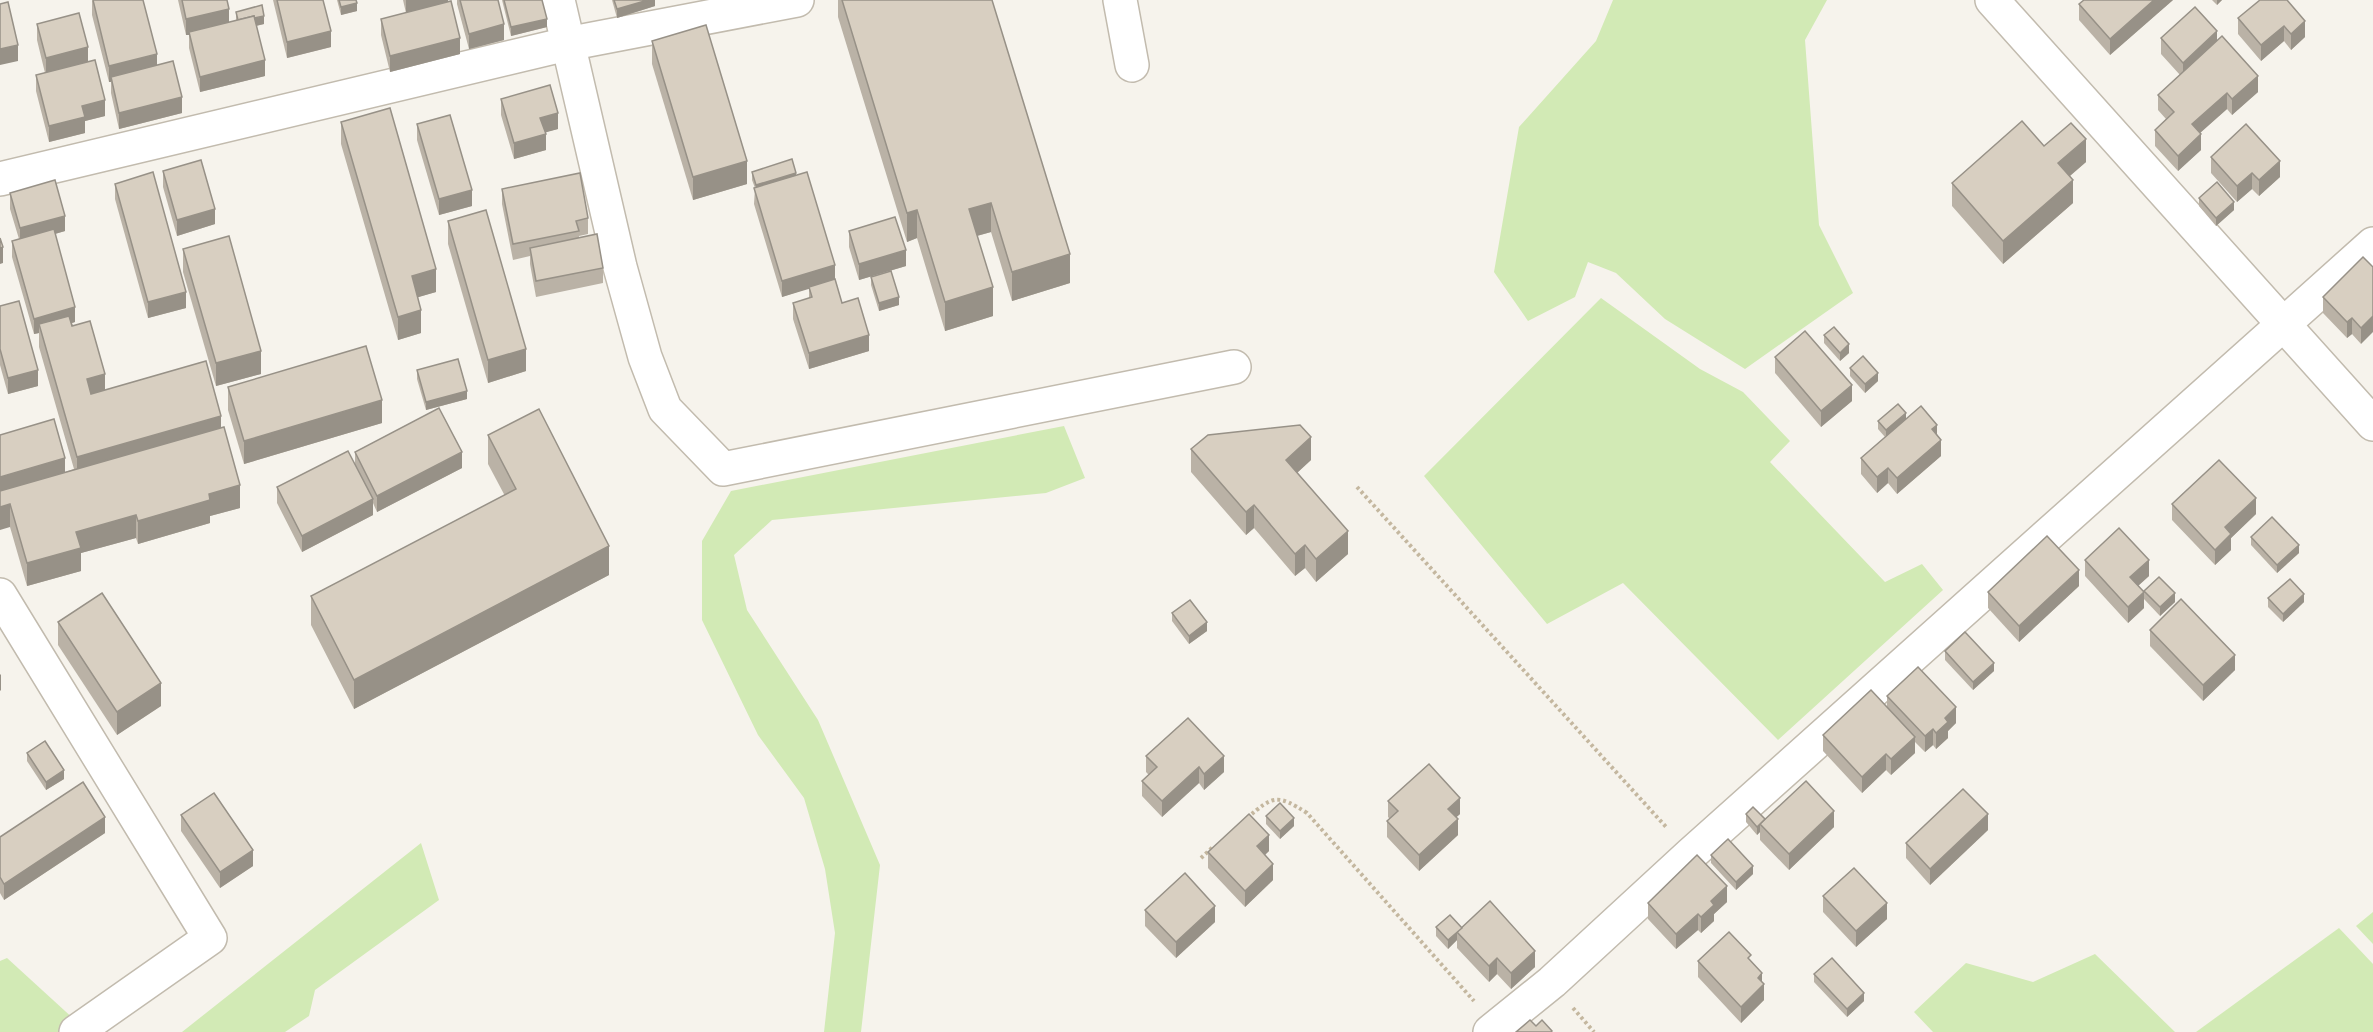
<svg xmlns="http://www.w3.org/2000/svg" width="2373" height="1032" font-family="Jost,sans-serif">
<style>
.green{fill:#d2eab5}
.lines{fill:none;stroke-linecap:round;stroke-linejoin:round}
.minor-casing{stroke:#c2bbae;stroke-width:36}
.path{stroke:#c4b79f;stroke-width:4;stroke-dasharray:3 3;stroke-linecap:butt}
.minor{stroke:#fff;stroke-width:33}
.wall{fill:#bab2a6}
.shaded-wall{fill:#979187}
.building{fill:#d8cfc1;stroke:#979187;stroke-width:1.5}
</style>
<rect width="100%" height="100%" fill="#f6f3ec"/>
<g class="green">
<polygon points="1613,0 1827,0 1805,40 1819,225 1853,293 1745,369 1665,319 1616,273 1588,262 1575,297 1528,321 1494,272 1519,127 1596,41"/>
<polygon points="1601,298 1700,369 1743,392 1790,441 1770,462 1885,582 1922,564 1943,590 1778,740 1623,583 1547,624 1424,476"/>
<polygon points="1064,426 1085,478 1046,493 772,520 734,555 747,610 818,720 880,865 861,1032 824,1032 835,933 825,869 804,798 758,735 702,620 702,541 731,491"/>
<polygon points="421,843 439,900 315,990 309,1016 285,1032 182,1032"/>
<polygon points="2373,912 2373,944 2356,926"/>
<polygon points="2339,928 2373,964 2373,1032 2196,1032"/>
<polygon points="2095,954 2175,1032 1933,1032 1914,1012 1966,963 2033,982"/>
<polygon points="7,958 88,1032 0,1032 0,961"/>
</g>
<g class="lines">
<defs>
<g id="minor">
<polyline points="558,0 620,267 645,357 665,409 723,469 1234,367"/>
<polyline points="1120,0 1132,65"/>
<polyline points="1992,0 2373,424"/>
<polyline points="0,179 567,44 797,0"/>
<polyline points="0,595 210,938 76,1032"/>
<polyline points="1490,1032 1552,982 1691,854 2373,244"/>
</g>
</defs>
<use href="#minor" class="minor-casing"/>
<g class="path">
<polyline points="1357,487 1667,828"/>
<path d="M1247 818C1274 795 1277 794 1307 813L1474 1001"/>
<polyline points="1201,858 1214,846"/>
<polyline points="1573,1008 1594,1032"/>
</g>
<use href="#minor" class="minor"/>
</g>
<g class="wall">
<polygon points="92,0 157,66 182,113 119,129 111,93 111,82 109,82 92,15"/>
<polygon points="178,0 227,0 229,22 236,21 236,12 264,24 256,26 265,76 200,92 189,48 189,35 186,35"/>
<polygon points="273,0 323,0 331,47 287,58"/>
<polygon points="337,0 356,0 357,11 341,15"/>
<polygon points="403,0 448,0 460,54 390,72 381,35 381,19 406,13"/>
<polygon points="457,0 498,0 504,40 469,49 457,4"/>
<polygon points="502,0 542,0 547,27 511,36"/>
<polygon points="612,0 655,0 655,6 617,18"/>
<polygon points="838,0 992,0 1070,283 1012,301 991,232 977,236 993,316 945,331 917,238 907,242 838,17"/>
<polygon points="2173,0 2110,55 2079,20 2079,4"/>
<polygon points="2212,0 2222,0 2217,5"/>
<polygon points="2238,18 2305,21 2305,37 2291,50 2284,41 2261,61 2238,34"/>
<polygon points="37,24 88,62 105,116 85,121 85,133 49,142 36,91 36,75 45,73 37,40"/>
<polygon points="2161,38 2217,41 2258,92 2232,115 2227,109 2200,133 2201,150 2178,171 2155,146 2155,130 2166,119 2158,110 2158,95 2180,75 2161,54"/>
<polygon points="652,41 747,184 693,200 652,64"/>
<polygon points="501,99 558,129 545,132 546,150 514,159 501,115"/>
<polygon points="341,122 436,292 418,297 421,333 398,340 341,144"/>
<polygon points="417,124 472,206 439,215 417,140"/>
<polygon points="2044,146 2086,162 2070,176 2073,203 2003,264 1952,206 1952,183"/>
<polygon points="2211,157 2280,177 2259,196 2252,189 2237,202 2211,173"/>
<polygon points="163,171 215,224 177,236 163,187"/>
<polygon points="752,172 796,175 835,279 842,303 869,351 809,369 793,319 793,303 809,298 809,288 782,297 754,204 755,188 752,180"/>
<polygon points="115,184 186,308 148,318 115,199"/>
<polygon points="502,189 588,218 588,234 579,236 579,238 603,268 603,283 536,297 530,264 530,256 513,260 502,204"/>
<polygon points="10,193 65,231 55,234 75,322 72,323 105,390 221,428 240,508 210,516 210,523 138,544 136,538 81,553 81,571 27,586 10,527 0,435 65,472 74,469 39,347 39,333 34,334 12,257 12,241 19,239 10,209"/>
<polygon points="2199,198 2234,210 2216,226 2199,206"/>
<polygon points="448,221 526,371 488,383 448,244"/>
<polygon points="849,231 906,266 859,280 849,247"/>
<polygon points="183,249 261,374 216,386 183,272"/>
<polygon points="2363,257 2361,344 2352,334 2347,338 2323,313 2323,297"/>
<polygon points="871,277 899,305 879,311 871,285"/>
<polygon points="0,306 38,386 8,394 0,365"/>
<polygon points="1824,335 1849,353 1840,361 1824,343"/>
<polygon points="1775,357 1852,401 1821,427 1775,373"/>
<polygon points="1850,368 1878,381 1865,393 1850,376"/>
<polygon points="417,370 467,399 426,410 417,379"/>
<polygon points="228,387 382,423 244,464 228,410"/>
<polygon points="1906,419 1937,434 1941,456 1897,494 1888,483 1877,493 1861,474 1861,458 1885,437 1878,429 1878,421"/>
<polygon points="488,435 609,575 354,709 311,625 311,596 505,496 488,464"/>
<polygon points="1191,449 1311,460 1297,473 1348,554 1316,582 1305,568 1295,576 1254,528 1246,535 1191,472"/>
<polygon points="355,452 462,468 377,512 373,503 373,515 302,552 277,503 277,487 355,464"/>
<polygon points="2172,504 2256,514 2231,538 2231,550 2215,565 2172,520"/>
<polygon points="2251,537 2299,553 2277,573 2251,545"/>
<polygon points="2085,560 2149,576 2138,586 2144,608 2128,623 2085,576"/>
<polygon points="2079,586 2019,642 1988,608 1988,592"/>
<polygon points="2144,591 2175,602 2160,616 2144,599"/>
<polygon points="2268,598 2304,602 2283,622 2268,607"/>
<polygon points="1172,613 1207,631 1189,644 1172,621"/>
<polygon points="58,622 161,706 117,735 58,645"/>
<polygon points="2150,630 2235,670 2203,701 2150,646"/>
<polygon points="1945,651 1994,671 1973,690 1945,660"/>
<polygon points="1887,696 1956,723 1948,731 1948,738 1936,749 1933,745 1925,752 1915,742 1915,753 1891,775 1886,770 1862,793 1823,751 1823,735 1887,707"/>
<polygon points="27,753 64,779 46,790 27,761"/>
<polygon points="1146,756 1224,772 1204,790 1199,783 1162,817 1142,796 1142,781 1149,775 1146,772"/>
<polygon points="1388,801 1460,814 1456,817 1458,835 1419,871 1387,837 1387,821 1390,819 1388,817"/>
<polygon points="1746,814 1765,819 1834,827 1789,870 1760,840 1760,832 1757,835 1746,822"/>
<polygon points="181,815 253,866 220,888 181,831"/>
<polygon points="1266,816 1294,826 1280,839 1266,824"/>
<polygon points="1988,830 1930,885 1906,858 1906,843"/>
<polygon points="105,833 4,900 0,893 0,837"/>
<polygon points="1269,851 1265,855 1273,880 1245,907 1208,868 1208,852"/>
<polygon points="1711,855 1753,874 1736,890 1711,863"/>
<polygon points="1823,896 1887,919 1856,947 1823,912"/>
<polygon points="1727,902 1714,914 1714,921 1701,933 1698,930 1676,949 1648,919 1648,903"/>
<polygon points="1145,910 1215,922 1176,958 1145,926"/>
<polygon points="1436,927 1462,928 1535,967 1511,989 1497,974 1489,982 1457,948 1457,940 1448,949 1436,936"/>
<polygon points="1698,961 1751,961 1762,982 1764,1000 1741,1023 1698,977"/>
<polygon points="1814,974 1864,1001 1847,1017 1814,982"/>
</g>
<g class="shaded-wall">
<polygon points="406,0 448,0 448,3 406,14"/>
<polygon points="648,0 655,0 655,6 617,18 617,9"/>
<polygon points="2154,0 2173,0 2110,55 2110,39"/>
<polygon points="2217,0 2222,0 2217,5"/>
<polygon points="357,3 357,11 341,15 341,7"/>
<polygon points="229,9 229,25 189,32 189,35 186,35 186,19"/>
<polygon points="264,16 264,24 238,30 238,22"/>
<polygon points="547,19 547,27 511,36 511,27"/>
<polygon points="2305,21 2305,37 2291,50 2291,34"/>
<polygon points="504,24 504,40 469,49 469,34"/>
<polygon points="2284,26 2284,41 2261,61 2261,45"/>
<polygon points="331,31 331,47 287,58 287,42"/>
<polygon points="2217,31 2217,47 2183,79 2183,63"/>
<polygon points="460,38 460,54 390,72 390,56"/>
<polygon points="18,45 18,61 0,65 0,49"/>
<polygon points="88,47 88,63 46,74 46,58"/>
<polygon points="157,54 157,70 111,77 111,82 109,82 109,66"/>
<polygon points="265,60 265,76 200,92 200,77"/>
<polygon points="2258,76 2258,92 2232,115 2232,99"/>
<polygon points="2227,93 2227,109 2192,140 2192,124"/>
<polygon points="182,97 182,113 119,129 119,113"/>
<polygon points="105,100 105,116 85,121 85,133 49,142 49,126 82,106"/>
<polygon points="558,113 558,129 540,134 540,118"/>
<polygon points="546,134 546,150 514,159 514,143"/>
<polygon points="2201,134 2201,150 2178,171 2178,156"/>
<polygon points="2086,139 2086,162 2058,186 2058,163"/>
<polygon points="747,161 747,184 693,200 693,177"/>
<polygon points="2280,161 2280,177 2259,196 2259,180"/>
<polygon points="796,173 796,181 756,193 756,185"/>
<polygon points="2252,173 2252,189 2237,202 2237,186"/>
<polygon points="2073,180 2073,203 2003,264 2003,241"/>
<polygon points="472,190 472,206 439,215 439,199"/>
<polygon points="2234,202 2234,210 2216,226 2216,218"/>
<polygon points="991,203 991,232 969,238 969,209"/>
<polygon points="215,209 215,224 177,236 177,220"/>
<polygon points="917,210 917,238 907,242 907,213"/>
<polygon points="65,216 65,231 20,244 20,228"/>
<polygon points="3,247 3,263 0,264 0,248"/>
<polygon points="906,250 906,266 859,280 859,264"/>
<polygon points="1070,254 1070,283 1012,301 1012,272"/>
<polygon points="835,265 835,281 782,297 782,281"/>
<polygon points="436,269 436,292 412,299 412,276"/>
<polygon points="993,287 993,316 945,331 945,302"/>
<polygon points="186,292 186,308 148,318 148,302"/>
<polygon points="899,297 899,305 879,311 879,303"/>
<polygon points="75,307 75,322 42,332 39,324 39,333 34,334 34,319"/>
<polygon points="421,310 421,333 398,340 398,317"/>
<polygon points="2373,316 2373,332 2361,344 2361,328"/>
<polygon points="2352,318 2352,334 2347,338 2347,322"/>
<polygon points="869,335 869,351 809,369 809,353"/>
<polygon points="1849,344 1849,353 1840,361 1840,353"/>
<polygon points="526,349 526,371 488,383 488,360"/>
<polygon points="261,351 261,374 216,386 216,363"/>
<polygon points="38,370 38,386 8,394 8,378"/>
<polygon points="1878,373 1878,381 1865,393 1865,384"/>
<polygon points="105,374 105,397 87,402 87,379"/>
<polygon points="1852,385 1852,401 1821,427 1821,411"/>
<polygon points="467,391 467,399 426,410 426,402"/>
<polygon points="382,400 382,423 244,464 244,441"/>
<polygon points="1906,413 1906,421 1886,438 1886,430"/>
<polygon points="221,416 221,439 77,480 77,457"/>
<polygon points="1937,425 1937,441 1932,429"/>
<polygon points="1311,437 1311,460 1286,483 1286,460"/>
<polygon points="1941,440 1941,456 1897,494 1897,478"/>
<polygon points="462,452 462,468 377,512 377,496"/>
<polygon points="65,458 65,474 0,493 0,477"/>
<polygon points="1888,468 1888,483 1877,493 1877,477"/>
<polygon points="240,485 240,508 210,516 210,523 138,544 138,521 209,494"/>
<polygon points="2256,498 2256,514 2231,538 2231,550 2215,565 2215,550 2225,527"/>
<polygon points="373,499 373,515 302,552 302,536"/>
<polygon points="10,504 10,527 0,530 0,507"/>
<polygon points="1254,505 1254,528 1246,535 1246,512"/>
<polygon points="136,515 136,538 81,553 81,571 27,586 27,563 76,532"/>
<polygon points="1348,531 1348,554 1316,582 1316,559"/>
<polygon points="1305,545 1305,568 1295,576 1295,554"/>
<polygon points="2299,545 2299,553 2277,573 2277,565"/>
<polygon points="609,546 609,575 354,709 354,680"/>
<polygon points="2149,560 2149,576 2130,593 2130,577"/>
<polygon points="2079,570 2079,586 2019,642 2019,626"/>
<polygon points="2144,592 2144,608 2128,623 2128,607"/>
<polygon points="2175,593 2175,602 2160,616 2160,607"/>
<polygon points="2304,594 2304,602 2283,622 2283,614"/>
<polygon points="1207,622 1207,631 1189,644 1189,636"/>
<polygon points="2235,655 2235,670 2203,701 2203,685"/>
<polygon points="1994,663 1994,671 1973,690 1973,682"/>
<polygon points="1,674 1,690 0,691 0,675"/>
<polygon points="161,683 161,706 117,735 117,712"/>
<polygon points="1956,707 1956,723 1948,731 1948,738 1936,749 1936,733 1945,718"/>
<polygon points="1933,729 1933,745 1925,752 1925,736"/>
<polygon points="1915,737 1915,753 1891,775 1891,759"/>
<polygon points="1886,754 1886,770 1862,793 1862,777"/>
<polygon points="1224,756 1224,772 1204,790 1204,774"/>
<polygon points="1199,767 1199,783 1162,817 1162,801"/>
<polygon points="64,770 64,779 46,790 46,782"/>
<polygon points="1460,798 1460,814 1448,825 1448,809"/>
<polygon points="1834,811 1834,827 1789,870 1789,854"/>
<polygon points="1988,814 1988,830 1930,885 1930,869"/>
<polygon points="105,817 105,833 4,900 4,884"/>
<polygon points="1294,818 1294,826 1280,839 1280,831"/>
<polygon points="1458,819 1458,835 1419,871 1419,855"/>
<polygon points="1760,824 1760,832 1757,835 1757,827"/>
<polygon points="1269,835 1269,851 1257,862 1257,846"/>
<polygon points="253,850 253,866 220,888 220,872"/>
<polygon points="1273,864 1273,880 1245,907 1245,891"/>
<polygon points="1753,866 1753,874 1736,890 1736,882"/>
<polygon points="1727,886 1727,902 1714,914 1714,921 1701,933 1701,917 1711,901"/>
<polygon points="1887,903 1887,919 1856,947 1856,931"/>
<polygon points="1215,906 1215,922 1176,958 1176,942"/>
<polygon points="1698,914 1698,930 1676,949 1676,934"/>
<polygon points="1457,932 1457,940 1448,949 1448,940"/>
<polygon points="1535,951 1535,967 1511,989 1511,973"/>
<polygon points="1497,958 1497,974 1489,982 1489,966"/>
<polygon points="1762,973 1762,986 1764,984 1764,1000 1741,1023 1741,1007 1758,978"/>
<polygon points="1864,993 1864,1001 1847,1017 1847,1009"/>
</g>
<g class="building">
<polygon points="93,0 143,0 157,54 109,66"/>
<polygon points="182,0 227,0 229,9 186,19"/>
<polygon points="277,0 323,0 331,31 287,42"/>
<polygon points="339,0 356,0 357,3 341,7"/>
<polygon points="460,0 498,0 504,24 469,34"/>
<polygon points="504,0 542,0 547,19 511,27"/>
<polygon points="614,0 648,0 617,9"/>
<polygon points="842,0 992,0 1070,254 1012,272 991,203 969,209 993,287 945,302 917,210 907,213"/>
<polygon points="2084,0 2154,0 2110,39 2079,4"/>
<polygon points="2260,0 2287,0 2305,21 2291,34 2284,26 2261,45 2238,18"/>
<polygon points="451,1 460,38 390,56 381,19"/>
<polygon points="8,2 18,45 0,49 0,4"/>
<polygon points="262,5 264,16 254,18 254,16 238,20 236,12"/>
<polygon points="2195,7 2217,31 2183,63 2161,38"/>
<polygon points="79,13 88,47 46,58 37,24"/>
<polygon points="254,16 265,60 200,77 189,32"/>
<polygon points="706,25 747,161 693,177 652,41"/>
<polygon points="2222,36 2258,76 2232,99 2227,93 2192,124 2201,134 2178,156 2155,130 2174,112 2158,95"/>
<polygon points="95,60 105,100 82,106 85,117 49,126 36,75"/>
<polygon points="173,61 182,97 119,113 111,77"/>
<polygon points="550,85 558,113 540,118 546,134 514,143 501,99"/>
<polygon points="390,108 436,269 412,276 421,310 398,317 341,122"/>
<polygon points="450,115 472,190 439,199 417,124"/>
<polygon points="2022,121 2044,146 2071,123 2086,139 2058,163 2073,180 2003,241 1952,183"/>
<polygon points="2246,124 2280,161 2259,180 2252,173 2237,186 2211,157"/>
<polygon points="792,159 796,173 756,185 752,172"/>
<polygon points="201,160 215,209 177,220 163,171"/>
<polygon points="153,172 186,292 148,302 115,184"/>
<polygon points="807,172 835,265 782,281 754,188"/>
<polygon points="580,173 588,218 576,221 579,231 513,244 502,189"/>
<polygon points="55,180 65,216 20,228 10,193"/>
<polygon points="2217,182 2234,202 2216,218 2199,198"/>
<polygon points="486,210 526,349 488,360 448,221"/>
<polygon points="895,217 906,250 859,264 849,231"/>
<polygon points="54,229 75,307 34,319 12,241"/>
<polygon points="597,234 603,268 536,281 530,248"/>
<polygon points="229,236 261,351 216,363 183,249"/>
<polygon points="0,238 3,247 0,248"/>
<polygon points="2363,257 2373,267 2373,316 2361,328 2352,318 2347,322 2323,297"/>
<polygon points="891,271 899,297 879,303 871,277"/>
<polygon points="835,279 842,303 858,298 869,335 809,353 793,303 812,297 809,287"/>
<polygon points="19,301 38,370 8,378 0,349 0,306"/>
<polygon points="69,316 72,326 90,321 105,374 87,379 91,394 206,361 221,416 77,457 39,324"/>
<polygon points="1834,327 1849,344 1840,353 1824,335"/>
<polygon points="1805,331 1852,385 1821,411 1775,357"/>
<polygon points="366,346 382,400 244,441 228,387"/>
<polygon points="1863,356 1878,373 1865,384 1850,368"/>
<polygon points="458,359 467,391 426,402 417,370"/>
<polygon points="1898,404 1906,413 1886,430 1878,421"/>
<polygon points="1921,406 1937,425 1932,429 1941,440 1897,478 1888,468 1877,477 1861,458"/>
<polygon points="439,408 462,452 377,496 355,452"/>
<polygon points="539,409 609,546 354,680 311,596 516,489 488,435"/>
<polygon points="54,419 65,458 0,477 0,435"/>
<polygon points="1300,425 1311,437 1286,460 1348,531 1316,559 1305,545 1295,554 1254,505 1246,512 1191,449 1208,435"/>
<polygon points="224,427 240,485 209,494 210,500 138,521 136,515 76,532 81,548 27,563 10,504 0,507 0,491"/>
<polygon points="348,451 373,499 302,536 277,487"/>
<polygon points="2219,460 2256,498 2225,527 2231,534 2215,550 2172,504"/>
<polygon points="2272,517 2299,545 2277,565 2251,537"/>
<polygon points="2119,528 2149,560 2130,577 2144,592 2128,607 2085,560"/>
<polygon points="2047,536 2079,570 2019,626 1988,592"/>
<polygon points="2159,577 2175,593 2160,607 2144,591"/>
<polygon points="2290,579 2304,594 2283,614 2268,598"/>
<polygon points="102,593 161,683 117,712 58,622"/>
<polygon points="2181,599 2235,655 2203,685 2150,630"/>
<polygon points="1190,600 1207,622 1189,636 1172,613"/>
<polygon points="1965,632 1994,663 1973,682 1945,651"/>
<polygon points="1918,667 1956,707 1945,718 1948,722 1936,733 1933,729 1925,736 1887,696"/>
<polygon points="1871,690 1915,737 1891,759 1886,754 1862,777 1823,735"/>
<polygon points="1188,718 1224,756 1204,774 1199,767 1162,801 1142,781 1157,767 1146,756"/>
<polygon points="45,741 64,770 46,782 27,753"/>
<polygon points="1429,764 1460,798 1448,809 1458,819 1419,855 1387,821 1398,811 1388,801"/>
<polygon points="1806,781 1834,811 1789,854 1760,824"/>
<polygon points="83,782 105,817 4,884 0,877 0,837"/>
<polygon points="1963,789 1988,814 1930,869 1906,843"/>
<polygon points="214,793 253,850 220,872 181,815"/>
<polygon points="1280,803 1294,818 1280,831 1266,816"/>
<polygon points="1753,807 1765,819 1757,827 1746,814"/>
<polygon points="1249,814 1269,835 1257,846 1273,864 1245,891 1208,852"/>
<polygon points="1728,839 1753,866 1736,882 1711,855"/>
<polygon points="1697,855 1727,886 1711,901 1714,905 1701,917 1698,914 1676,934 1648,903"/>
<polygon points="1854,868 1887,903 1856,931 1823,896"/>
<polygon points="1185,873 1215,906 1176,942 1145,910"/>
<polygon points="1490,901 1535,951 1511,973 1497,958 1489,966 1457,932"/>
<polygon points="1450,915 1462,928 1448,940 1436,927"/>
<polygon points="1729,932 1751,955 1748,958 1762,973 1758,978 1764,984 1741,1007 1698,961"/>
<polygon points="1832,958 1864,993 1847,1009 1814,974"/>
<polygon points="1530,1020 1536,1026 1542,1020 1552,1031 1551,1032 1516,1032"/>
</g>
</svg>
